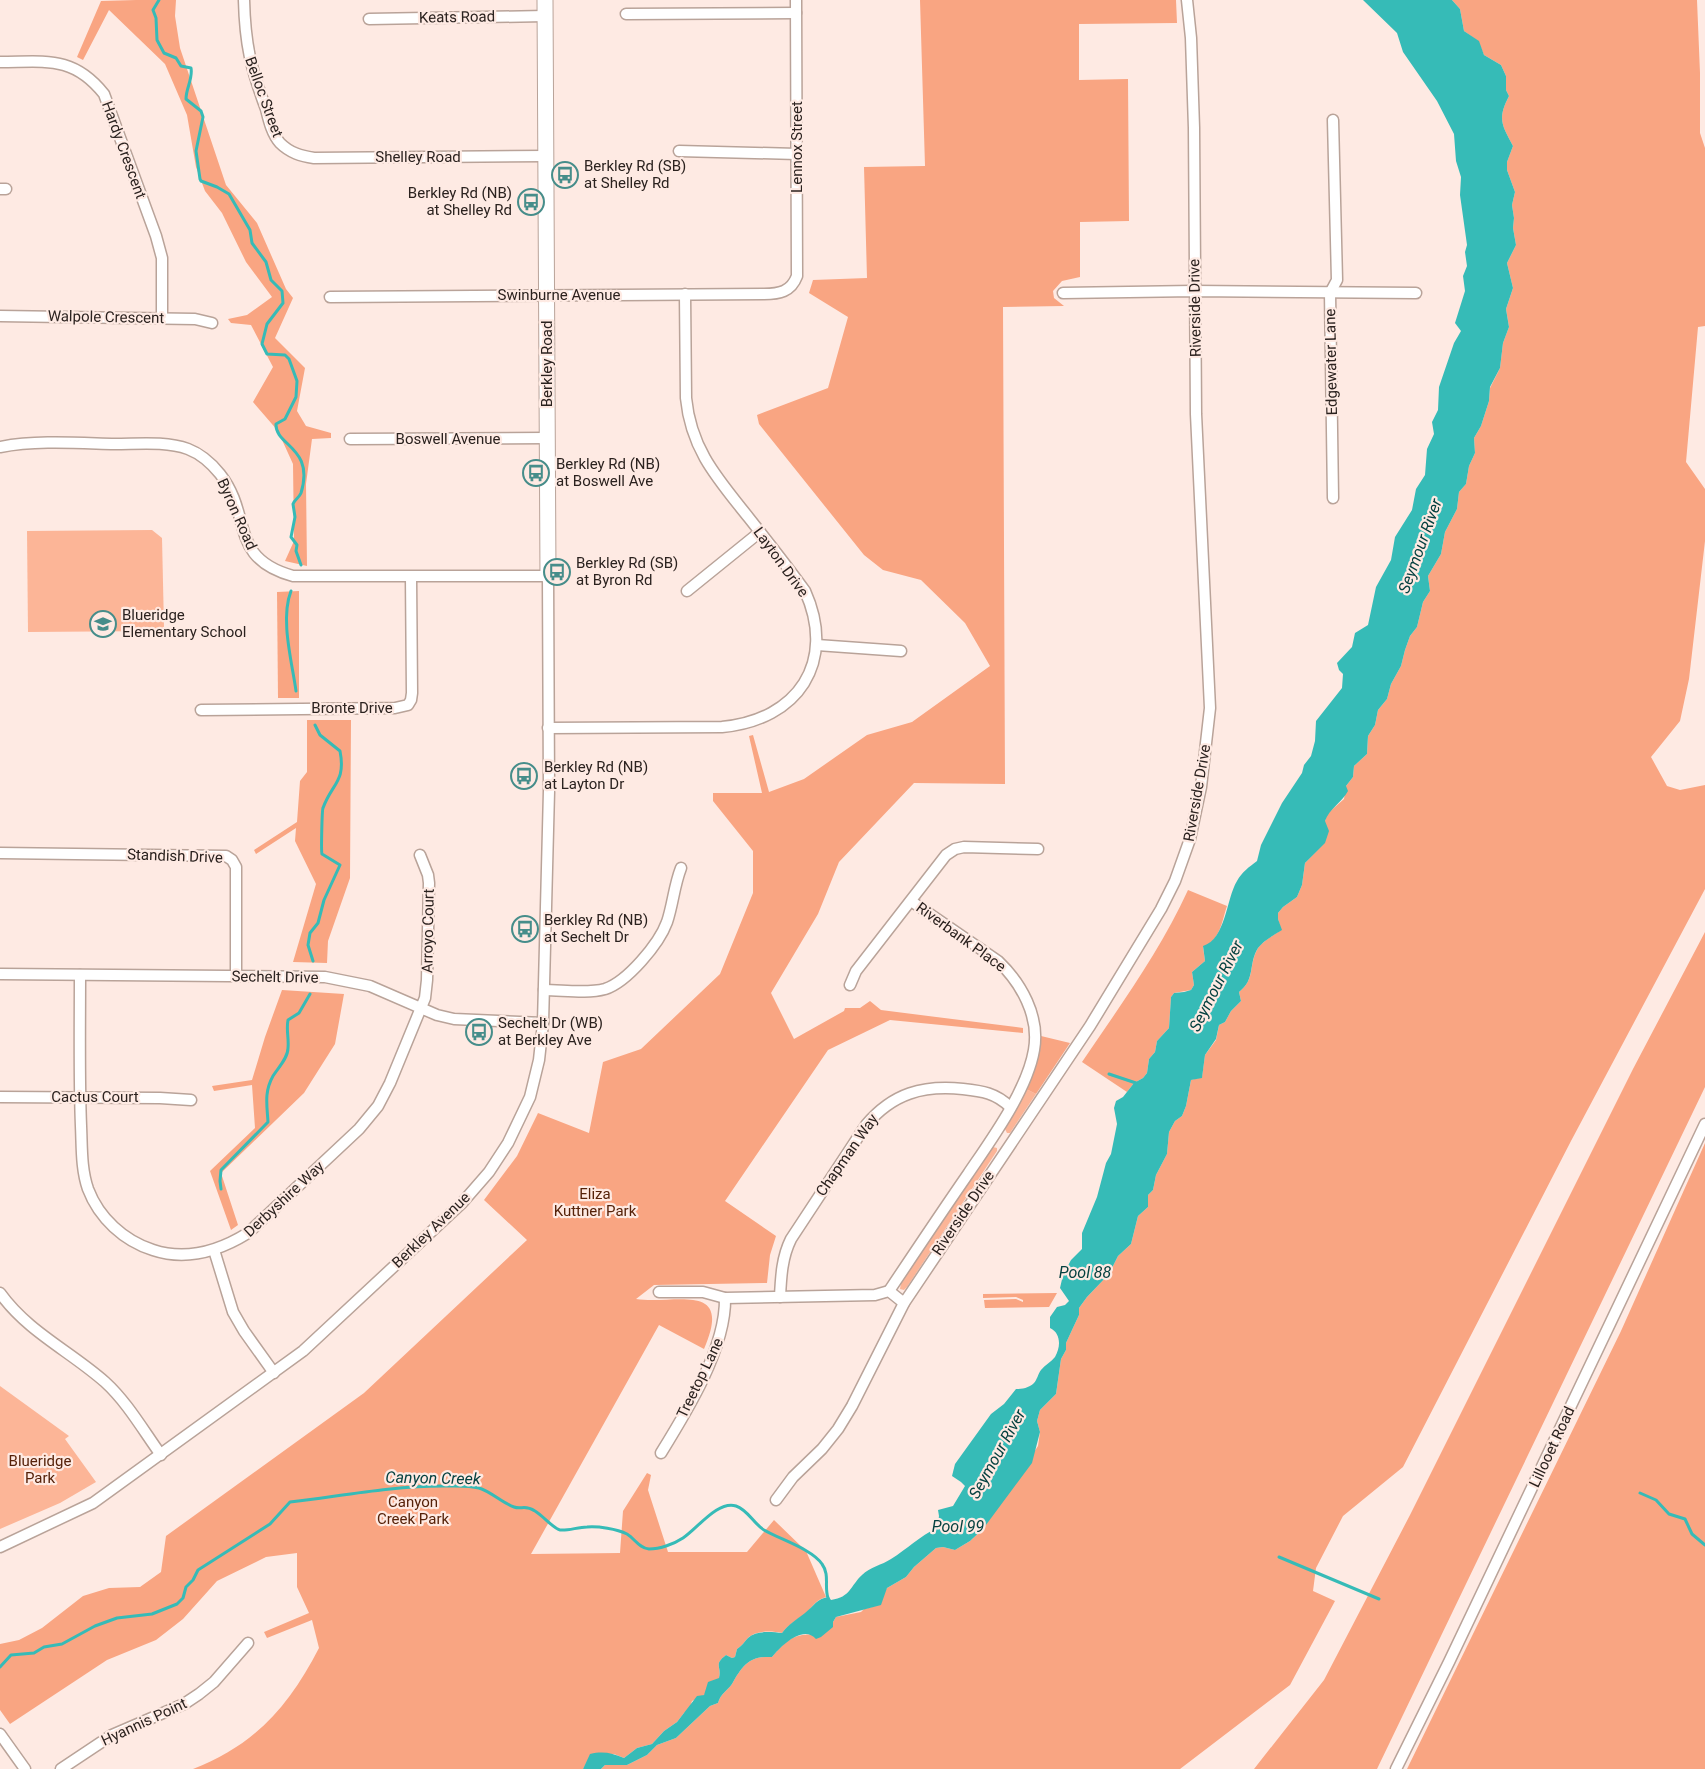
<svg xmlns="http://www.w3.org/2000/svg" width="1705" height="1769" font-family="Roboto,sans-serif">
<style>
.green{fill:#fcb597}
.forest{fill:#f9a582}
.water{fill:#36bbb7}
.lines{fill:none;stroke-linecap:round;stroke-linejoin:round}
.stream{stroke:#36bbb7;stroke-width:3}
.street-casing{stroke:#b9a399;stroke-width:13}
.secondary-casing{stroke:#b9a399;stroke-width:17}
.street{stroke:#fff;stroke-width:10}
.secondary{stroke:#fff;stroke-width:15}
.labels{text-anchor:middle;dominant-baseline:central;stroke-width:4.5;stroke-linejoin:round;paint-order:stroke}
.street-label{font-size:15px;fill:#2b221f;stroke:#feeae3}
.poi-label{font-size:15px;fill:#2b221f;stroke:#feeae3;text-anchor:start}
.park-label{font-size:15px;fill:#562209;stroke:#feeae3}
.water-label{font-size:16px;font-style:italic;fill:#054140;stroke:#feeae3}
</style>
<rect width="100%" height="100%" fill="#feeae3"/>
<g class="green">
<polygon points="152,530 162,538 164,627 160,631 28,632 27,531"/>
<polygon points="1026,1089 1036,1094 1010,1133 1007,1133 1005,1129"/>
<polygon points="993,1147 997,1148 997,1151 907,1287 904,1290 900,1289 901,1283"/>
<polygon points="0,1386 69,1436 65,1439 96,1482 60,1503 0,1529"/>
</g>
<g class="forest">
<polygon points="136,0 176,0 175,16 180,48 226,185 257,223 286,289 293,298 275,338 305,368 297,411 306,426 331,433 331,438 312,439 306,484 307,566 285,561 294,541 293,464 278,431 253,402 273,367 251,325 231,323 228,319 247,315 272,297 246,262 222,213 205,191 196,167 187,115 165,64 109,10 83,60 77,57 101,1"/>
<path d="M920 0H1176L1177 23 1079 24V80L1128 79 1129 221 1080 222V277L1062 281 1053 291 1054 298 1064 306 1003 307 1005 784 914 783 839 862 818 914 771 993 794 1039 844 1011 845 1008H860L870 1001 881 1010 1023 1028V1033L890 1020 828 1050 725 1201 776 1236 770 1255 767 1283 654 1285 636 1299C674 1305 734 1280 704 1349L659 1325 531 1554 620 1553 623 1511 647 1473 651 1475 648 1490 668 1552H747L774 1520 806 1551 826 1597C816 1600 813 1606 806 1613 797 1620 789 1624 782 1633 772 1631 756 1630 748 1638 744 1642 742 1646 737 1649L735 1657 732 1658 726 1655C713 1665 722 1666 719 1679L704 1695 692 1701 689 1710 684 1713 677 1722 664 1731 652 1744 637 1748 624 1758 614 1754H591L583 1769H193C255 1745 289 1706 319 1648L312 1620 267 1638 264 1632 309 1613 297 1587V1553L266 1557 217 1581 183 1619 156 1640 107 1660 10 1724 0 1710V1644L19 1640 42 1628 83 1596 109 1588 140 1587 161 1572 166 1536 364 1393 527 1240 484 1200 517 1156 538 1113 589 1133 603 1062 641 1049 720 974 753 893V851L713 801V793H762L749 736 753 735 769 792 804 779 867 735 912 722 990 666 965 623 921 580 883 570 864 555 759 424 757 415 828 388 848 317 809 293 813 280 867 278 864 167 925 166Z"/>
<path d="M1452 0H1697L1700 73V133L1705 148V326L1698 327 1686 462 1705 489V541L1689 679 1680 721 1651 757 1667 786 1680 790 1705 785V889L1571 1141 1403 1467 1343 1516 1316 1568 1313 1591 1335 1601 1290 1685 1180 1769H601L605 1765H627L647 1755 657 1745 676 1738 710 1706 718 1703C721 1693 727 1691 732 1684 743 1665 749 1656 772 1657 783 1643 795 1632 814 1635L833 1622 836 1617 861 1612 864 1609 872 1607 887 1588 906 1577 914 1567 936 1548 943 1547 955 1550 970 1541 983 1529 1038 1446 1040 1432 1037 1421 1040 1410 1056 1394 1061 1359 1066 1350V1343L1079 1315V1308L1087 1297 1109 1274 1118 1256 1131 1244 1138 1216 1148 1207V1195L1153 1190 1156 1175 1167 1154 1169 1132 1175 1121 1182 1116 1186 1106 1191 1080 1202 1077 1205 1055 1216 1040 1219 1025 1225 1022 1231 1011 1241 1001 1239 992C1256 979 1248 965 1258 948 1263 941 1274 935 1281 930L1278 919V913L1283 907 1297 897 1302 885 1305 863 1325 842V821L1327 814 1344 799 1346 786 1353 777 1354 766 1367 754 1368 736 1375 725 1378 710 1387 699 1391 684 1401 666 1405 650 1410 636 1417 627 1423 602 1430 591 1428 576 1441 554 1445 532 1457 509 1459 492 1466 484 1469 466 1475 453 1474 438 1481 426 1489 401 1490 388 1500 368 1503 343 1509 327 1506 309 1513 288 1507 263 1516 245 1513 228 1514 218 1512 205 1515 192 1507 170V162L1513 146C1502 125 1497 119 1509 96L1506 90V76L1501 65 1484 55 1478 41 1464 31 1460 9Z"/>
<polygon points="299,591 299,698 278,698 277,592"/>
<polygon points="307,720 351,720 350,878 328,941 327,963 293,962 316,884 295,841 296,828 256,854 254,850 297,822 300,781 307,772"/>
<path d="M1188 890 1227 906C1222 921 1220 941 1203 947L1205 961 1192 972 1194 985 1191 990 1174 993 1171 997 1169 1028 1157 1041 1155 1052 1149 1059 1147 1073 1143 1078 1134 1083 1127 1092 1082 1062C1120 1006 1160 951 1188 890Z"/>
<polygon points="1705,932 1705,1087 1377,1769 1254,1769 1324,1680 1410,1515 1633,1069"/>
<polygon points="282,990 344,994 335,1044 304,1093 221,1173 238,1225 231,1230 210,1171 255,1128 252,1085 214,1091 212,1086 252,1080 265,1037"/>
<polygon points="1041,1036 1070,1043 1036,1094 1026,1089 1036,1061"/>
<polygon points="1705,1143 1705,1769 1407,1769 1621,1331"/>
<polygon points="1057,1293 1049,1307 985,1308 984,1300 1016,1299 1023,1302 1023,1300 1016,1297 983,1298 983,1294"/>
</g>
<path class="water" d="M1363 0H1452L1460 9 1464 31 1479 41 1484 55 1501 65 1506 76V90L1509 96C1497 119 1502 125 1513 146L1507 162V170L1515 192 1512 205 1514 218 1513 228 1516 245 1507 263 1513 288 1506 309 1509 327 1503 343 1500 368 1490 387 1489 401 1481 426 1474 438 1475 453 1469 466 1466 484 1459 492 1457 509 1445 532 1441 554 1428 576 1430 591 1423 602 1417 627 1410 636 1405 650 1401 666 1391 684 1387 699 1378 710 1375 725 1368 736 1367 754 1354 766 1353 777 1346 786 1348 791C1342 802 1329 809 1325 821L1329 831 1325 843 1305 863 1302 885 1297 897 1283 907 1278 913V919L1282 930C1274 935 1263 941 1258 948 1248 964 1256 979 1239 992L1241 1001 1231 1011 1225 1022 1219 1025 1216 1039 1205 1055 1202 1078 1191 1080 1186 1106 1182 1116 1175 1121 1169 1132 1167 1154 1156 1175 1153 1190 1148 1195V1207L1138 1216 1131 1244 1118 1256 1109 1274 1087 1297 1079 1308V1315L1066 1343V1350L1061 1359 1056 1394 1040 1410 1037 1421 1040 1432 1032 1463 983 1529 970 1541 955 1550 943 1547 936 1548 914 1567 906 1577 887 1588 881 1605 836 1617 833 1622V1627L821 1637 816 1639C803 1624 781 1646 772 1657 749 1656 743 1665 732 1684 727 1691 721 1693 718 1703L710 1706 676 1738 657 1745 647 1755 627 1765H605L601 1769H583L590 1754C603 1751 612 1753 624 1758L637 1748 652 1744 664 1731 677 1722 697 1696 704 1695 708 1682 719 1678C722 1666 713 1665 726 1655L732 1658 735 1657 737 1649C742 1646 744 1642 748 1638 756 1630 772 1632 782 1633 789 1624 796 1620 805 1613 814 1606 817 1598 829 1597L831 1600C851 1597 850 1586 862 1575 870 1567 882 1565 891 1559 907 1549 920 1536 937 1528L939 1516 938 1510 953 1506 965 1486 961 1482 952 1476 955 1464 991 1414 1004 1404 1016 1389C1022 1389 1029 1388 1034 1383 1037 1380 1038 1374 1041 1370 1045 1365 1051 1362 1055 1357 1061 1347 1061 1333 1050 1328V1317L1057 1307 1065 1305 1069 1301 1060 1288 1063 1275 1071 1260 1082 1249V1233L1097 1197 1106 1163 1111 1154 1117 1124 1114 1108 1116 1101 1123 1097 1134 1083 1143 1078 1147 1073 1149 1059 1155 1052 1157 1041 1169 1028 1171 997 1174 993 1184 992 1191 990 1194 985 1192 972 1205 961 1203 946C1226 939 1226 899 1237 881 1242 872 1249 867 1257 861L1261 845 1282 803 1302 773 1304 765 1311 756 1315 741 1316 721 1342 688 1343 674 1339 670 1337 663 1352 647 1355 633 1368 625 1376 587 1391 560 1395 537 1412 510 1416 489 1425 475 1427 449 1434 434 1432 422 1438 410 1439 387 1454 343 1461 331 1455 323 1465 291 1463 276 1467 266 1465 252 1467 245 1460 195 1461 177 1456 161 1454 134 1437 101 1403 52 1397 33Z"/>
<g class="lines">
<g class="stream">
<path d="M159 0 153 10 156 18 157 40 164 53 176 58 181 66 191 68C193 79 186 88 186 99L201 111 203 117 196 151 200 179 201 181 217 187 229 194 250 230 252 243 266 262 271 280 282 291 283 303 267 324 262 344 267 354 285 355 289 359 297 381 296 397 285 419 276 424C275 446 315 447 301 493 299 498 295 499 293 504L295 517 291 537 297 545 296 551 301 565"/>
<path d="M291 591C280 619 292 662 296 691"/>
<path d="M313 961 308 945 310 933 318 923 324 900 340 865 322 854C321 852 322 810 323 808 332 783 346 782 340 751L320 735 315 725"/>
<polyline points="1109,1074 1136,1083"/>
<path d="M221 1189 220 1181 221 1170 268 1122C267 1105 264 1092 273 1076 278 1068 288 1058 288 1048 289 1038 286 1030 288 1020L299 1013 310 994"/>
<polyline points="1640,1493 1656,1500 1669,1514 1685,1519 1692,1534 1705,1545"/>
<polyline points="1279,1557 1379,1599"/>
<path d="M0 1667 11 1655 34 1653 44 1647 62 1644 95 1626 117 1618 152 1614 177 1604 183 1598 186 1587 193 1580 198 1570 270 1524 290 1502C341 1496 391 1486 443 1486 455 1486 468 1485 479 1488 490 1491 504 1504 514 1507 522 1510 524 1504 535 1511 542 1515 554 1529 560 1530 568 1531 578 1527 587 1527 598 1526 617 1529 627 1534 635 1539 639 1548 649 1549 660 1549 674 1544 683 1538 697 1529 718 1500 736 1506 748 1510 753 1523 764 1530 779 1539 812 1549 822 1564 830 1575 824 1586 828 1598"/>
</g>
<defs>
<g id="street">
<path d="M244 0C245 44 251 69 266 109 269 121 272 134 280 143 290 153 301 156 314 158L546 156"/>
<polyline points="626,14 796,13"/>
<polyline points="369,19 545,16"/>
<path d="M0 62C45 62 73 55 104 94L156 236 162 258V318"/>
<polyline points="1333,120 1337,280 1330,293 1333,498"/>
<polyline points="679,151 797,154"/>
<polyline points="0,189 6,189"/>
<polyline points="1063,293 1194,291 1416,293"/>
<path d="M330 297 764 294C779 294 791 292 797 276L796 0"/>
<polyline points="0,316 195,319 212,323"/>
<polyline points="350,439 547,438"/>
<path d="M0 447C37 440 77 443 115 444 138 444 166 441 188 449 201 454 212 464 220 474 253 516 228 558 293 576H548L549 791 543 1023 539 1060 530 1097 508 1143 489 1172 462 1203 303 1351 93 1503 0 1547"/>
<polyline points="687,591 760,532"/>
<polyline points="817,645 901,651"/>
<polyline points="201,710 395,708 408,705 411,700 412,693 411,577"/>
<path d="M548 728 722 727C798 720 837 662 805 591 787 566 768 542 749 518 718 479 691 450 686 398L685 294"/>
<polyline points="0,853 226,856 232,860 236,867 236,976"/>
<polyline points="0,974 325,977 370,986 437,1015 454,1019 543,1023"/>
<path d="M80 975C80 1025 79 1076 81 1126 82 1147 81 1169 88 1189 99 1218 124 1241 153 1250 186 1261 219 1251 248 1233L359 1129 378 1106 390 1083 425 998 427 980 429 883 428 875 420 855"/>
<polyline points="850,985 856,971 946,855 955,849 964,847 1038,849"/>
<path d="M544 990C563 990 587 994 605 989 627 982 659 944 667 922 673 904 674 886 681 868"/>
<polyline points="0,1097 160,1098 191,1100"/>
<polyline points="214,1250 233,1312 244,1331 274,1373"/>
<path d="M889 1291C915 1252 941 1213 968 1174 991 1140 1027 1091 1034 1050 1040 1016 1021 983 998 961L911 901"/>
<polyline points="659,1292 703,1292 725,1298 875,1295 889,1291 904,1303"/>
<path d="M0 1293C28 1332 70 1351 105 1382 127 1402 143 1430 161 1455"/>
<path d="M780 1297C781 1276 782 1257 791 1239L866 1125C893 1093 923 1085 963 1089 982 1091 996 1093 1010 1107"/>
<path d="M661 1453C687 1411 726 1348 725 1298"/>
<polyline points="776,1500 793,1477 822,1449 838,1429 852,1406 904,1303 1090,1026 1161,909 1175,881 1190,839 1201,787 1210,708 1196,414 1194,128 1191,38 1187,0"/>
<polyline points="0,1734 25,1769"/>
<polyline points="61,1769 112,1735 184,1704 199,1694 214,1682 248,1643"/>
<polyline points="1396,1769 1449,1662 1705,1124"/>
</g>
<polyline id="secondary" points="545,0 548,576"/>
</defs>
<use href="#street" class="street-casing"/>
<use href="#secondary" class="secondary-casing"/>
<use href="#street" class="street"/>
<use href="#secondary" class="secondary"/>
</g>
<defs>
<symbol id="bus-ring" viewBox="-11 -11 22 22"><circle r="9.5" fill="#feeae3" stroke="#468d8a" stroke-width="1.5"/><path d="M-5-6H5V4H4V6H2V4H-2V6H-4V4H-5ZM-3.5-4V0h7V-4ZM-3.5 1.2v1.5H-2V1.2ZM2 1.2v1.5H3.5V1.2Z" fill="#468d8a"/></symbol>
<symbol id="school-ring" viewBox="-11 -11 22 22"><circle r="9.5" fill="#feeae3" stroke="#468d8a" stroke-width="1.5"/><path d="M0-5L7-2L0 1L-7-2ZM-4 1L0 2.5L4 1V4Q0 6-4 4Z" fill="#468d8a"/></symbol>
</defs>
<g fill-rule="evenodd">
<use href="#bus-ring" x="550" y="160" width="30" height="30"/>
<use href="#bus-ring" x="516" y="187" width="30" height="30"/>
<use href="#bus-ring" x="521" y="458" width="30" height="30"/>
<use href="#bus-ring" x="542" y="557" width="30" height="30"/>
<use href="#school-ring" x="88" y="609" width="30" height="30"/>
<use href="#bus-ring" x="509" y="761" width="30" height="30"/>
<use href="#bus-ring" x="510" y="914" width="30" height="30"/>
<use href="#bus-ring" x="464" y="1017" width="30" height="30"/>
</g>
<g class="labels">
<g class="street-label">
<text transform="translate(457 17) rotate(-1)">Keats Road</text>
<text transform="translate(264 97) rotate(70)">Belloc Street</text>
<text transform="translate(797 147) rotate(-90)">Lennox Street</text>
<text transform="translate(124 150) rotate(70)">Hardy Crescent</text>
<text x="418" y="157">Shelley Road</text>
<text x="559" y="295">Swinburne Avenue</text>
<text transform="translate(1195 308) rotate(-91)">Riverside Drive</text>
<text transform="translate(106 317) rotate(1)">Walpole Crescent</text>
<text transform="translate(1331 362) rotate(-91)">Edgewater Lane</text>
<text transform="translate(547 364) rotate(-90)">Berkley Road</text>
<text x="448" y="439">Boswell Avenue</text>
<text transform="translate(237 514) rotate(66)">Byron Road</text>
<text transform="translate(781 562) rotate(54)">Layton Drive</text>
<text x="352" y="708">Bronte Drive</text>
<text transform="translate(1197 793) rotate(-80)">Riverside Drive</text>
<text transform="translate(175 856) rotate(2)">Standish Drive</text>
<text transform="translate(428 931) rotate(-89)">Arroyo Court</text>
<text transform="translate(961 937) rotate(36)">Riverbank Place</text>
<text transform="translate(275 977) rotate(1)">Sechelt Drive</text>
<text x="95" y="1097">Cactus Court</text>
<text transform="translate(847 1155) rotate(-55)">Chapman Way</text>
<text transform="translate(284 1199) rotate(-43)">Derbyshire Way</text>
<text transform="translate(963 1213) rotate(-56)">Riverside Drive</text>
<text transform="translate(431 1230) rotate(-44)">Berkley Avenue</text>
<text transform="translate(700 1378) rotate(-64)">Treetop Lane</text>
<text transform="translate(1552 1447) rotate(-65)">Lillooet Road</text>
<text transform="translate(144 1722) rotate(-25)">Hyannis Point</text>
</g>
<g class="poi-label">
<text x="584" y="166">Berkley Rd (SB)<tspan x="584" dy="17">at Shelley Rd</tspan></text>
<text x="512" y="193" text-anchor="end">Berkley Rd (NB)<tspan x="512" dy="17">at Shelley Rd</tspan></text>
<text x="556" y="464">Berkley Rd (NB)<tspan x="556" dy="17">at Boswell Ave</tspan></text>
<text x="576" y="563">Berkley Rd (SB)<tspan x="576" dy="17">at Byron Rd</tspan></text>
<text x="122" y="615">Blueridge<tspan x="122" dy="17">Elementary School</tspan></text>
<text x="544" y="767">Berkley Rd (NB)<tspan x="544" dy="17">at Layton Dr</tspan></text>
<text x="544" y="920">Berkley Rd (NB)<tspan x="544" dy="17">at Sechelt Dr</tspan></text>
<text x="498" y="1023">Sechelt Dr (WB)<tspan x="498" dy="17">at Berkley Ave</tspan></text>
</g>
<g class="park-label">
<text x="595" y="1194">Eliza<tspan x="595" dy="17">Kuttner Park</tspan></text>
<text x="40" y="1461">Blueridge<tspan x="40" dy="17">Park</tspan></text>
<text x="413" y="1502">Canyon<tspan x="413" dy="17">Creek Park</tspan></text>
</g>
<g class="water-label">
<text transform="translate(1420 546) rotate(-70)">Seymour River</text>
<text transform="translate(1216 986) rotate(-63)">Seymour River</text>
<text x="1085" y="1272">Pool 88</text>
<text transform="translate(997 1454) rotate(-61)">Seymour River</text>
<text transform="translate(433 1478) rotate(1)">Canyon Creek</text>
<text x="958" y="1526">Pool 99</text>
</g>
</g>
</svg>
